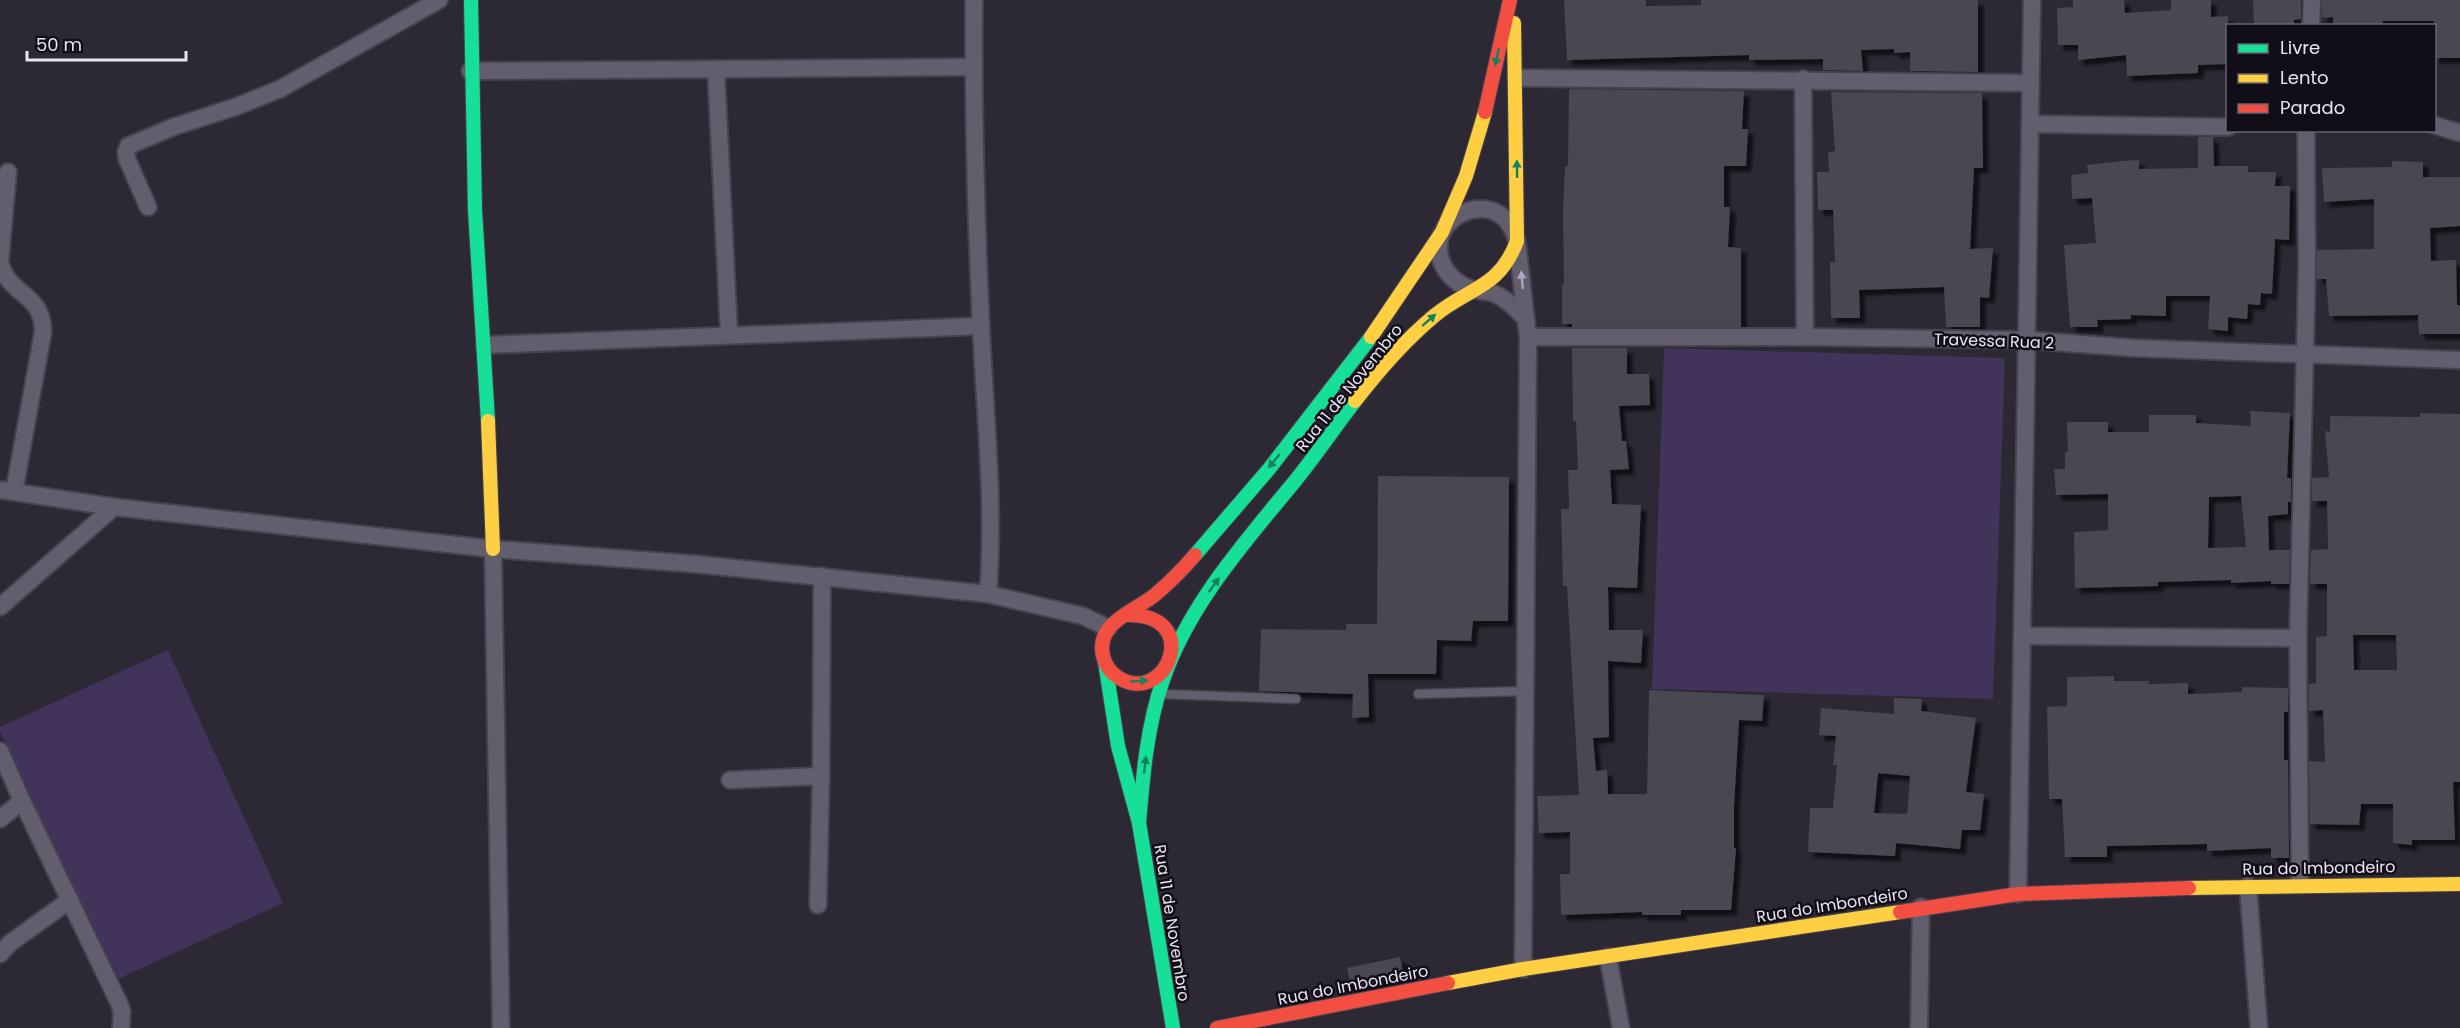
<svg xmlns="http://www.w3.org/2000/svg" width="2460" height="1028" font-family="Poppins,sans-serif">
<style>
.green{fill:#41335a}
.building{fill:#494651;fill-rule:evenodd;filter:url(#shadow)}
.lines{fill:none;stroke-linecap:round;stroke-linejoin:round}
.lane-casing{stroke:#47434e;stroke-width:11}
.street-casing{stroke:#47434e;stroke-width:20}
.fast-casing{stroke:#47434e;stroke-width:16}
.slow-casing{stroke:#47434e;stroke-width:16}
.jam-casing{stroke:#47434e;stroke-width:16}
.lane{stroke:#635e6e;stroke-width:8}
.street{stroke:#635e6e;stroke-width:16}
.fast{stroke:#16e098;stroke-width:14}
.slow{stroke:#ffcf43;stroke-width:14}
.jam{stroke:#f24e42;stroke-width:14}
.oneway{fill:#14825e}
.oneway2{fill:#ada8b7}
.labels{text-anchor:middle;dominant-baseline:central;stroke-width:5;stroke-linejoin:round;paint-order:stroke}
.street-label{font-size:16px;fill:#e9e4f3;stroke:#110e18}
</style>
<defs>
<filter id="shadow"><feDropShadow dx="5.5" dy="5.5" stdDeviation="1.5" flood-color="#0009"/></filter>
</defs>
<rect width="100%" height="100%" fill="#2c2834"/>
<g class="green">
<polygon points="1664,348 2005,358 1993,699 1652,689"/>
<polygon points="168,650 283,903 114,981 0,732 0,727"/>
</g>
<g class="building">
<polygon points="1564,0 1646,0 1646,6 1701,5 1701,0 1978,0 1978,72 1910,71 1910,52 1894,53 1894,49 1861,50 1863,71 1823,70 1823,59 1749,60 1749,55 1567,60"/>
<polygon points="2073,0 2124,0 2125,13 2171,10 2171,0 2211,0 2211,17 2228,16 2228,39 2225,39 2227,64 2198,65 2198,73 2127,76 2126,55 2078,60 2078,45 2058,45 2057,8 2073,7"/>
<polygon points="2253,0 2301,0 2301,19 2294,20 2294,26 2254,26"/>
<polygon points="2322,0 2460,0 2460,58 2434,58 2434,21 2383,21 2383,26 2333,26 2333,17 2322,18"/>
<polygon points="1569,89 1744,91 1742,129 1748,129 1746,166 1724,166 1724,207 1730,207 1728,247 1741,248 1741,327 1572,327 1572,324 1562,324 1562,285 1564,285 1563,208 1565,166 1568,166"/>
<polygon points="1831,92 1982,93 1983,168 1974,168 1970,249 1993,248 1989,298 1980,297 1980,327 1946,327 1944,287 1859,290 1860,318 1831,318 1830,262 1835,262 1833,210 1818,210 1817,172 1829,172 1828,152 1835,151"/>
<polygon points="2198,137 2213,137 2214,166 2248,166 2248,172 2276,172 2275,186 2290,186 2289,240 2275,239 2272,294 2261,293 2260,305 2248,304 2247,319 2228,317 2228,331 2208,329 2210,296 2166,296 2166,316 2131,315 2131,319 2097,320 2098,327 2070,327 2064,245 2096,243 2092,198 2072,199 2071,175 2088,173 2087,165 2121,161 2139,160 2139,169 2198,168"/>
<polygon points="2392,161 2423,162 2423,177 2460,177 2460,226 2430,228 2431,261 2456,260 2457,305 2460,305 2460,334 2419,334 2418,315 2329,316 2326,279 2317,279 2317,250 2374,249 2374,199 2324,202 2322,168 2392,167"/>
<polygon points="1572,348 1627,348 1627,374 1649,374 1650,405 1619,406 1622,441 1626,441 1629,469 1610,470 1612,504 1641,505 1637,588 1608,587 1609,630 1643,630 1641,663 1608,661 1609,737 1593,738 1596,771 1607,770 1608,794 1647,794 1649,690 1764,695 1762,721 1739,720 1734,806 1734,848 1736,848 1731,910 1681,910 1681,915 1642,915 1642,912 1561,915 1560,874 1570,874 1570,832 1539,833 1537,796 1579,795 1567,586 1563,586 1561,509 1569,509 1568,470 1578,470 1576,421 1573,421"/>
<path d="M2250 411 2290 413 2287 478H2291V502H2288V514L2268 516 2269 550H2290L2289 584H2271V581L2231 583V580L2158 582V586L2075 588 2074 532 2108 530V494L2056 495 2054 469H2065V452H2068L2067 422H2108V432H2149V415H2196V423L2251 426ZM2241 496 2246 547 2208 548 2209 497Z"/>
<path d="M2420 413 2460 414V782H2453L2455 840H2412V845L2393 843V804H2361L2359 825 2310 824 2309 761 2325 762 2323 710 2309 711V684L2316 683V637L2327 636V584H2310L2311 550 2328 549 2327 501H2312V478L2329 477 2325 431 2330 432V416L2420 417ZM2353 635H2396L2397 670H2354Z"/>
<polygon points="1378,476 1509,477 1508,621 1473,621 1471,641 1437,640 1436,674 1368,674 1369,717 1352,718 1353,694 1259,691 1261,629 1346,630 1346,624 1377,624"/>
<polygon points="2114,676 2114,681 2149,681 2149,684 2188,683 2188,694 2242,692 2242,687 2288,688 2288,712 2284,712 2284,760 2288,760 2289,858 2271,858 2271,848 2207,851 2207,844 2107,846 2107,857 2065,857 2062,799 2049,799 2047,707 2067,706 2067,677"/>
<path d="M1894 698 1922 699 1921 711 1976 718 1966 792 1984 794 1980 830H1962L1960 849 1896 843 1895 856 1808 852 1810 808H1833L1837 765H1833L1836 736 1819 735 1821 708 1894 714ZM1878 773 1910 776 1907 814 1874 813Z"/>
<polygon points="1400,957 1404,977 1351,988 1347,968"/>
</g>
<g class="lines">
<defs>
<g id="lane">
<polyline points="1162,694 1296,699"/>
<polyline points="1418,694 1525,691"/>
</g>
<g id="street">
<path d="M974 0C973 109 976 218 981 326 985 416 995 504 988 594"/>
<polyline points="2311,26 2312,0"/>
<polyline points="716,70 729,334"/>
<polyline points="470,71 974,67"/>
<polyline points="1516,78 2030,83"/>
<polyline points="1803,79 1805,337"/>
<polyline points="2030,124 2228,127"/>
<polyline points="2434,125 2460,133"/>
<path d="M8 172 0 262C8 296 43 292 43 332L14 492"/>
<polyline points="148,207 127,159 126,152 128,146 173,127 235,107 280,89 439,0"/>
<polyline points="1528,337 1805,337 2027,340 2134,348 2460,360"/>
<polyline points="485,345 981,326"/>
<polyline points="0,490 114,507 493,549 695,564 988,594 1083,616 1108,628"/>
<polyline points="493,549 501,1028"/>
<polyline points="0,607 114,507"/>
<polyline points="2024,636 2298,638"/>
<polyline points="0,751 22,801 119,1003 122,1011 121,1028"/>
<polyline points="730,780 821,776"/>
<polyline points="0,819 22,801"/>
<polyline points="2300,885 2298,638 2307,267 2306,130"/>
<polyline points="2248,886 2259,1028"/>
<polyline points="2018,894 2032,0"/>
<polyline points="818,905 821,776 822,576"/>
<polyline points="0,954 10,943 70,900"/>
<polyline points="1608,957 1621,1028"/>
<path d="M1523 969 1528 337 1517 241C1514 232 1510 223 1503 217 1480 197 1438 217 1439 248 1439 267 1453 283 1471 289 1478 291 1486 291 1493 293 1506 298 1516 309 1526 319"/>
<polyline points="1919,1028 1921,907"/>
</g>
<g id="fast">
<polyline points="471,0 475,210 488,421"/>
<polyline points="1195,555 1269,469 1371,337"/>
<polyline points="1105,662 1118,746 1139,823 1173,1028"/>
<path d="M1139 823C1143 775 1147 726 1163 680 1189 604 1245 542 1295 481 1316 455 1335 427 1355 401"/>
</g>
<g id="slow">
<polyline points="1371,337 1442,232 1466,176 1485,112"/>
<path d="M1355 401C1379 370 1404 341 1434 316 1469 287 1499 289 1517 241L1514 23"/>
<polyline points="488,421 493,549"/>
<polyline points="2189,888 2460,884"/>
<polyline points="1448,983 1523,969 1900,912"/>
</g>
<g id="jam">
<polyline points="1485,112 1510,0"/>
<path d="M1125 615C1205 612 1167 707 1119 678 1111 673 1105 665 1103 656 1095 622 1136 611 1156 594 1170 582 1183 569 1195 555"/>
<polyline points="1900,912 2018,894 2189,888"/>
<polyline points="1217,1028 1448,983"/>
</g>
</defs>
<use href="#lane" class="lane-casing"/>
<use href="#street" class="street-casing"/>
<use href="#fast" class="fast-casing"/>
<use href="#slow" class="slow-casing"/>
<use href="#jam" class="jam-casing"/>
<use href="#lane" class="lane"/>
<use href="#street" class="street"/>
<use href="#fast" class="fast"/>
<use href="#slow" class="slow"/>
<use href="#jam" class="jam"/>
</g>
<defs><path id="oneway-solid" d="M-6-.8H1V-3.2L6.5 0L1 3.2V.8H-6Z" transform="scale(1.5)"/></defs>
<g class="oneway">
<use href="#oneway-solid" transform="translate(1497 57) rotate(102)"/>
<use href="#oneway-solid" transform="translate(1517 169) rotate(-91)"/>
<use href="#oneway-solid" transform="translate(1429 320) rotate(-41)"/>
<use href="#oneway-solid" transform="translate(1274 461) rotate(130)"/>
<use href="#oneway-solid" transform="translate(1214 585) rotate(-54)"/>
<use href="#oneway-solid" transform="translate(1139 681) rotate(-5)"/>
<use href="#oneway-solid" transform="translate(1145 765) rotate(-83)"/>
</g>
<use class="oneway2" href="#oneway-solid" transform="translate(1522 280) rotate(-96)"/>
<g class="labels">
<g class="street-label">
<text transform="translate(1994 341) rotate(2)">Travessa Rua 2</text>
<text transform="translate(1349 388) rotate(-51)">Rua 11 de Novembro</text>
<text transform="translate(2319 868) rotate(-1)">Rua do Imbondeiro</text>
<text transform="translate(1832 905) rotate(-9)">Rua do Imbondeiro</text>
<text transform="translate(1172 923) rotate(81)">Rua 11 de Novembro</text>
<text transform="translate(1353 985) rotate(-11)">Rua do Imbondeiro</text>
</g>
</g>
<rect x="2226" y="24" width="210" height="108" fill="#110e18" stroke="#676470" stroke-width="1.5"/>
<rect x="2238" y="44" width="30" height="9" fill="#16e098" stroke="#676470" stroke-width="1.5"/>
<text x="2280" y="54" font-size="18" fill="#e9e4f3">Livre</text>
<rect x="2238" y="74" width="30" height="9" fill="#ffcf43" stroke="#676470" stroke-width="1.5"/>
<text x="2280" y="84" font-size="18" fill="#e9e4f3">Lento</text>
<rect x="2238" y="104" width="30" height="9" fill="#f24e42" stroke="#676470" stroke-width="1.5"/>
<text x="2280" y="114" font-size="18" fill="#e9e4f3">Parado</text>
<path d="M27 51v9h159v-9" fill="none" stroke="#e9e4f3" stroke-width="3"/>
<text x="36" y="51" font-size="18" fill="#e9e4f3" stroke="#110e18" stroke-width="4.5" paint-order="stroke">50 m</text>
</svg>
